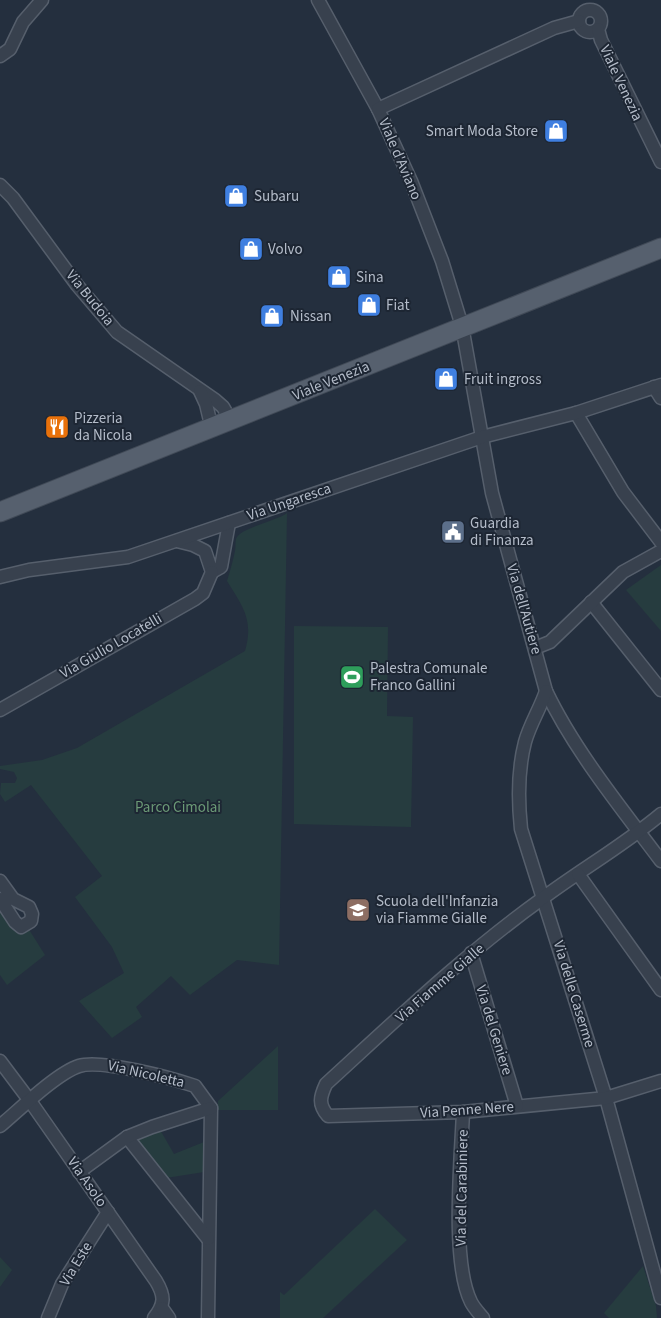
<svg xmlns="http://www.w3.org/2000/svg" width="661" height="1318" font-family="'Source Sans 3',sans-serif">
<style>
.green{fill:#263c3f}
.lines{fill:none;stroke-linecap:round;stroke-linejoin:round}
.minor-casing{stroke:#565f6c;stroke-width:15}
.primary-casing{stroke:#414a57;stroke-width:21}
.minor{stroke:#38414e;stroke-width:12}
.primary{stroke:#56606e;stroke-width:19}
.labels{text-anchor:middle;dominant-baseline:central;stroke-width:4;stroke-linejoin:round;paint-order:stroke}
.street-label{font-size:15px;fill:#b4bcc9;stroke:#1d2633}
.poi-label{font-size:15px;fill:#b4bcc9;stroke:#1d2633;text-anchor:start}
.park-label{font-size:15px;fill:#6b9a76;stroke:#1d2633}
</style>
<rect width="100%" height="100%" fill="#242f3e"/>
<g class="green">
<path d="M287 513 279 965 237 960 190 995 171 976 136 1007 142 1017 112 1038 79 1001 124 973 112 947 75 897 102 876 31 785 5 802 0 794 1 783H15L17 778 14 772 0 769V766L42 760 77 748 245 651C254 620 243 607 227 581 230 571 233 561 235 551 236 547 235 543 236 539 239 528 277 521 287 513Z"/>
<polygon points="661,565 661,631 626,590"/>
<polygon points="294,626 388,627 387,716 413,717 411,827 294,824"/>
<polygon points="0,907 18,934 28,928 45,955 7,985 0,975"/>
<polygon points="278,1046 278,1110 218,1110 218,1101"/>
<polygon points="159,1128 174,1154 204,1142 204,1172 166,1178 136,1138"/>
<polygon points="375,1209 407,1240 323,1318 280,1318 280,1292 284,1295"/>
<polygon points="0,1257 12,1270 0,1287"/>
<polygon points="643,1266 656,1306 657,1318 609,1318 604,1313"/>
</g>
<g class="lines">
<defs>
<g id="minor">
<path d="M318 0 378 109 411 181 442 261 462 326 492 493 546 691C574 750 622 809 661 861"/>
<circle cx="590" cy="21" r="11"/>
<polyline points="598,29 601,40 661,162"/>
<polyline points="0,56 10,49 23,22 42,0"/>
<polyline points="378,109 554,28 579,21"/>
<polyline points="0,185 13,198 77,285 117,332 215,400 223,407 231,421"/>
<polyline points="654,387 661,398"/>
<polyline points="200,391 206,404 212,429"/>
<polyline points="576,413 623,492 661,542"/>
<polyline points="177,541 193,545 205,551 212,572 221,567 229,523"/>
<polyline points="0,577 29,570 128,557 482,437 576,413 661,385"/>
<polyline points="591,602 661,690"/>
<polyline points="535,648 550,642 623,572 661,551"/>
<path d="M546 691C540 709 530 724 525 742 518 769 518 801 521 829L606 1098 661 1298"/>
<polyline points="0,710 195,599 203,593 212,572"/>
<path d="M661 814C624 845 582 869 543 898 466 953 396 1020 326 1084 320 1097 318 1104 328 1116L463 1112 606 1098 661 1081"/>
<polyline points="578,874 661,990"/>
<polyline points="0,881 13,899 29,907 32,914 31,921 21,927 15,922 0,899"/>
<polyline points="471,953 517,1106"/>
<path d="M0 1061 30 1101 156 1281C165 1296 165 1304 154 1318"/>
<path d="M463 1112C461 1160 451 1262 471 1302 474 1308 479 1313 483 1318"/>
<path d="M0 1126C19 1110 57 1073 79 1066 101 1059 171 1078 195 1086L211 1108 208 1318"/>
<polyline points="127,1137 208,1239"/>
<polyline points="79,1172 127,1137 152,1127 211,1108"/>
<polyline points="162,1308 169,1318"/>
<polyline points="48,1318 62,1284 108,1212"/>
</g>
<polyline id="primary" points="0,512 661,248"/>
</defs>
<use href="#minor" class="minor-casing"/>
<use href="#primary" class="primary-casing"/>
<use href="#minor" class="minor"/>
<use href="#primary" class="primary"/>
</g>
<defs>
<symbol id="shop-square" viewBox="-11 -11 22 22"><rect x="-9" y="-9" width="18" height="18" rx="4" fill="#3f7fe0" stroke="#1d2633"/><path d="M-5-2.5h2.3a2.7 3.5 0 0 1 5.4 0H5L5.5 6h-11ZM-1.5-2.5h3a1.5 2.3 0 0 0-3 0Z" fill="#fff"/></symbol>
<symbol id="restaurant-square" viewBox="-11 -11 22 22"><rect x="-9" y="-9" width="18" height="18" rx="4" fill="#e8710a" stroke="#1d2633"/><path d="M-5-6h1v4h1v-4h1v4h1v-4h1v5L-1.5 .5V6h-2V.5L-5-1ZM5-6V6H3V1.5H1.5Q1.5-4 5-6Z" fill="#fff"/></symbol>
<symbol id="civic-square" viewBox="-11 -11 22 22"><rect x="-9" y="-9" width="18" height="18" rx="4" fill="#5c6f8a" stroke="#1d2633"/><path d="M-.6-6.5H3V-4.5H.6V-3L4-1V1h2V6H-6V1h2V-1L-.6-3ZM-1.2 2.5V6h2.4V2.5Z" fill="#fff"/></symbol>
<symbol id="stadium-square" viewBox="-11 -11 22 22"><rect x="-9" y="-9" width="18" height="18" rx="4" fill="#2e9e5b" stroke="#1d2633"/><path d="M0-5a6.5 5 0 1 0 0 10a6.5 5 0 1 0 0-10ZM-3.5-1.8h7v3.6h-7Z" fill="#fff"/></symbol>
<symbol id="school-square" viewBox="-11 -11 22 22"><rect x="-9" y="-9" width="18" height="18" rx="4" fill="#8d6e63" stroke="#1d2633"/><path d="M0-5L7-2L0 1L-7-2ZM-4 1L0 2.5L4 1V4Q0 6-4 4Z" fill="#fff"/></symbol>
</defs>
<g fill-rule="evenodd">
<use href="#shop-square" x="542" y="117" width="28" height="28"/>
<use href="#shop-square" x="222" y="182" width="28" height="28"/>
<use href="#shop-square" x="237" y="235" width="28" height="28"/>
<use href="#shop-square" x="325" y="263" width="28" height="28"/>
<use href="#shop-square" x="355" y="291" width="28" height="28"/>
<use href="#shop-square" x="258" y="302" width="28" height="28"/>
<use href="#shop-square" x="432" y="365" width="28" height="28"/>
<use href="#restaurant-square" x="43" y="413" width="28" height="28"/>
<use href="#civic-square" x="439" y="518" width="28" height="28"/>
<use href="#stadium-square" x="338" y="663" width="28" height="28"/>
<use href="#school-square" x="344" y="896" width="28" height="28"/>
</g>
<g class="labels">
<g class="street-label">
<text transform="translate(621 83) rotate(65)">Viale Venezia</text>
<text transform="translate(400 159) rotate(67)">Viale d'Aviano</text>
<text transform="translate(90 298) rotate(51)">Via Budoia</text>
<text transform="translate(331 381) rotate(-22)">Viale Venezia</text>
<text transform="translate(289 502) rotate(-19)">Via Ungaresca</text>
<text transform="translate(524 609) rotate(74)">Via dell'Autiere</text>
<text transform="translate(111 646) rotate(-30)">Via Giulio Locatelli</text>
<text transform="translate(440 983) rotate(-41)">Via Fiamme Gialle</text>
<text transform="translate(574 994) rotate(73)">Via delle Caserme</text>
<text transform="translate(494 1030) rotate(73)">Via del Geniere</text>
<text transform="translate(146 1074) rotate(13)">Via Nicoletta</text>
<text transform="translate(467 1110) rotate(-4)">Via Penne Nere</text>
<text transform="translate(87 1182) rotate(55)">Via Asolo</text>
<text transform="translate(462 1188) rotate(-89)">Via del Carabiniere</text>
<text transform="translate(76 1264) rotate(-59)">Via Este</text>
</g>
<g class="poi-label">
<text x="538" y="131" text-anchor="end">Smart Moda Store</text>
<text x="254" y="196">Subaru</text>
<text x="268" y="249">Volvo</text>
<text x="356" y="277">Sina</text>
<text x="386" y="305">Fiat</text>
<text x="290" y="316">Nissan</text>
<text x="464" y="379">Fruit ingross</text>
<text x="74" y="418">Pizzeria<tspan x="74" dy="17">da Nicola</tspan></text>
<text x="470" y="523">Guardia<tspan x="470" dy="17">di Finanza</tspan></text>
<text x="370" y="668">Palestra Comunale<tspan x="370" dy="17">Franco Gallini</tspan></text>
<text x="376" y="901">Scuola dell'Infanzia<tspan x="376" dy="17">via Fiamme Gialle</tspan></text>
</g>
<g class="park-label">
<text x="178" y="807">Parco Cimolai</text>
</g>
</g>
</svg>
